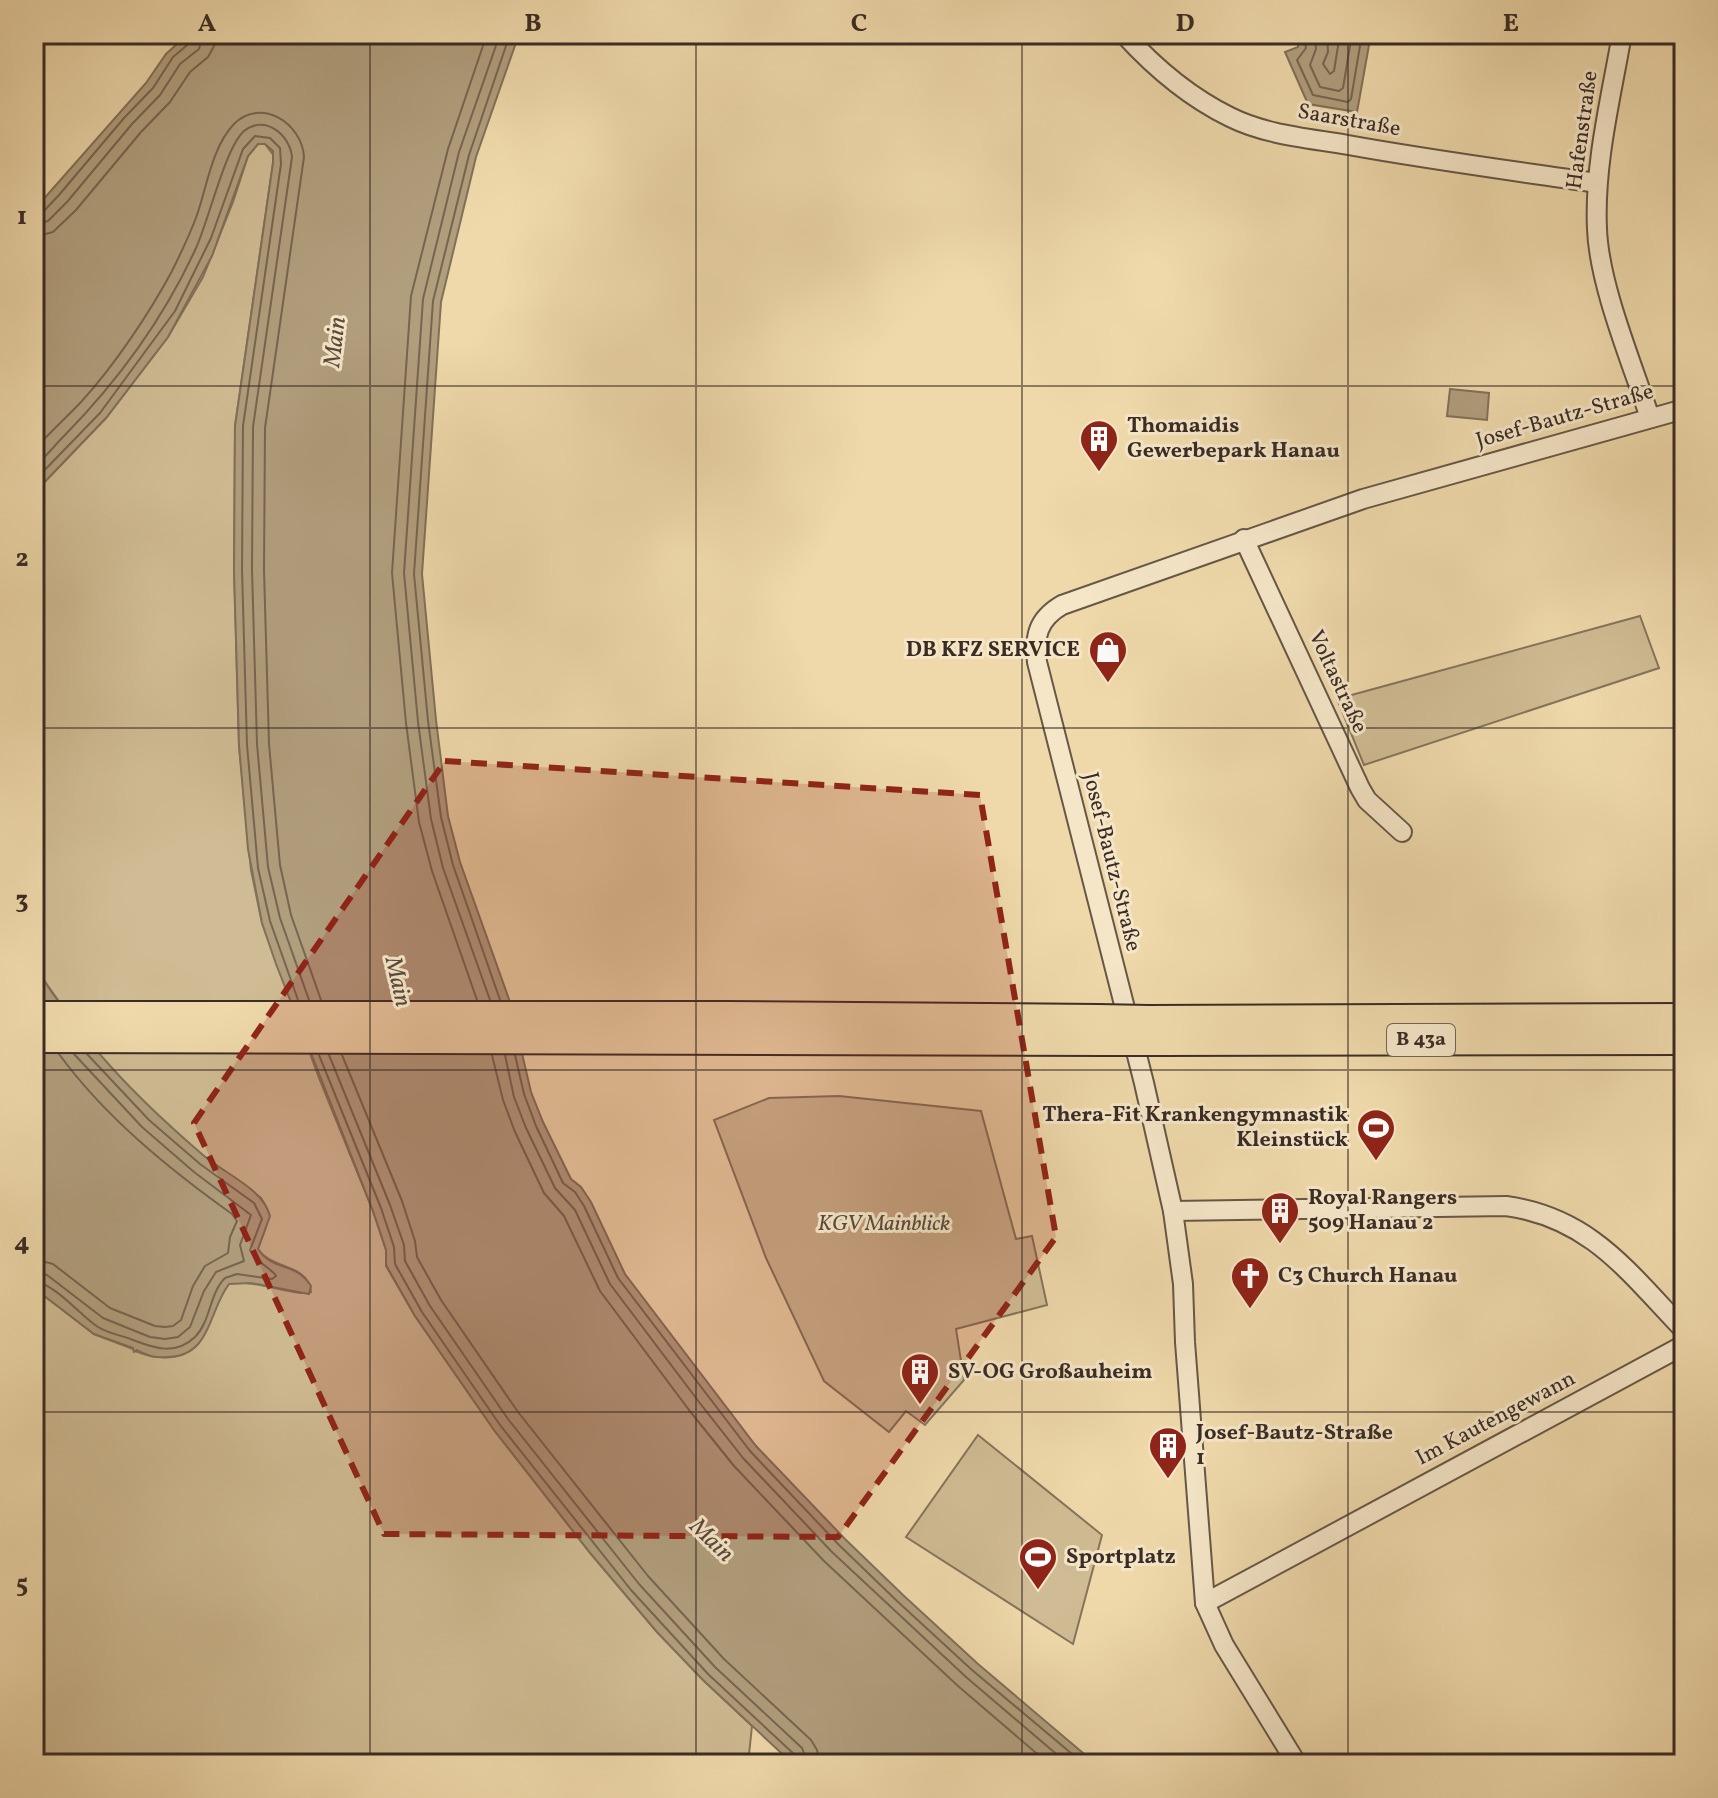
<svg xmlns="http://www.w3.org/2000/svg" width="1718" height="1798" font-family="Vollkorn,serif">
<style>
.green{fill:#d0bc94;stroke:#85745c;stroke-width:2}
.water{fill:#b19e7d;stroke:#81705a;stroke-width:2}
.lines{fill:none;stroke-linecap:round;stroke-linejoin:round}
.shore{stroke:#766551;stroke-width:2}
.minor-casing{stroke:#675746;stroke-width:22}
.highway-casing{stroke:#3a2c25;stroke-width:32}
.minor{stroke:#f5e6c8;stroke-width:18}
.highway{stroke:#efd9ab;stroke-width:28}
.highway-bridge-casing{stroke:#3a2c25;stroke-width:32;stroke-linecap:butt}
.highway-bridge{stroke:#efd9ab;stroke-width:28}
.marked{fill:#8f2418;fill-opacity:0.2;stroke:#8f2418;stroke-width:6;stroke-dasharray:16 10;stroke-linejoin:round}
.grid{fill:none;stroke:#3a2c25;stroke-width:2;stroke-opacity:0.55}
.labels{text-anchor:middle;dominant-baseline:central;stroke-width:6;stroke-linejoin:round;paint-order:stroke}
.shield{fill:#f5e6c8;stroke:#726456;stroke-width:2}
.shield-label{font-size:20px;font-weight:bold;fill:#3a2c25}
.street-label{font-size:22px;fill:#3a2c25;stroke:#f5e6c8}
.poi-label{font-size:22px;font-weight:bold;fill:#3a2c25;stroke:#f5e6c8;text-anchor:start}
.park-label{font-size:22px;font-style:italic;fill:#58493b;stroke:#f5e6c8}
.water-label{font-size:24px;font-style:italic;fill:#58483b;stroke:#f5e6c8}
.neatline{fill:none;stroke:#3a2c25;stroke-width:3}
.grid-label{font-size:26px;text-anchor:middle;font-weight:bold;fill:#3a2c25}
</style>
<rect width="100%" height="100%" fill="#efd9ab"/>
<filter id="stains"><feTurbulence type="fractalNoise" baseFrequency=".0025" numOctaves="4"/><feColorMatrix values="0 0 0 0 .2 0 0 0 0 .09 0 0 0 0 .02 0 0 0 .5 -.17"/></filter>
<radialGradient id="worn" r=".72"><stop offset=".6" stop-color="#630" stop-opacity="0"/><stop offset="1" stop-color="#630" stop-opacity=".3"/></radialGradient>
<g class="green">
<path d="M258 144H265L274 156 235 426 234 569 239 746 251 870 262 923 319 1078 373 1211 386 1250V1266L415 1316 494 1430 591 1554 657 1632 703 1680 752 1726 748 1764H652L636 1759 631 1764H34V1288L94 1334 133 1349 134 1351C140 1352 149 1357 157 1357 212 1363 205 1315 229 1284 253 1278 298 1298 311 1292 308 1263 272 1270 258 1249 264 1229 275 1217 261 1198L205 1158 143 1103 89 1044 34 966V493L106 418 168 337 203 277 233 202 248 156Z"/>
<polygon points="1640,616 1659,668 1364,765 1337,699"/>
<polygon points="839,1096 981,1111 1016,1239 1032,1236 1047,1305 956,1329 964,1380 925,1425 906,1411 889,1432 824,1381 766,1258 714,1120 769,1098"/>
<polygon points="978,1435 1102,1535 1073,1644 906,1537"/>
</g>
<g class="water">
<polygon points="188,34 519,34 476,157 441,302 422,574 436,720 448,816 460,862 510,1002 531,1092 543,1122 571,1179 581,1187 591,1202 625,1274 756,1446 845,1539 903,1595 978,1664 1096,1764 793,1764 703,1680 657,1632 591,1554 494,1430 415,1316 386,1265 386,1250 373,1211 276,964 262,923 248,849 239,745 234,570 235,426 273,163 273,151 265,144 258,144 248,156 212,256 168,337 106,418 34,493 34,210 146,83 166,54"/>
<polygon points="1282,34 1371,34 1357,112 1308,104 1285,52 1298,47 1298,40"/>
<polygon points="1450,389 1489,393 1487,420 1447,416"/>
<path d="M34 966C85 1044 133 1095 203 1155 223 1173 263 1188 270 1216L258 1249C273 1272 295 1261 311 1286L309 1294 251 1283 229 1284C208 1311 212 1356 167 1357 156 1358 147 1356 137 1350L134 1352 133 1348 94 1334 34 1288Z"/>
</g>
<g class="lines">
<g class="shore">
<polyline points="1303,34 1306,48 1297,60 1313,95 1348,102 1351,99 1362,34"/>
<polyline points="1315,34 1316,49 1310,65 1320,87 1339,91 1343,88 1352,34"/>
<polyline points="1327,34 1328,52 1323,64 1330,74 1334,71 1340,34"/>
<polyline points="34,215 42,213 59,195 124,118 153,88 173,57 191,42 193,34"/>
<polyline points="34,225 48,221 67,202 132,124 160,95 180,64 199,49 203,34"/>
<polyline points="34,237 53,232 76,210 141,132 170,102 190,72 208,57 214,46 215,34"/>
<path d="M34 450C49 433 66 418 81 402 114 366 149 314 172 271 181 253 190 234 197 215 207 186 212 147 234 124 261 97 302 123 304 157L265 428 264 570 269 744 280 865 291 915 321 1000"/>
<path d="M34 467C45 458 54 446 64 436 117 382 164 318 196 248 209 220 225 148 244 131 265 114 290 135 292 157L253 427 252 570 257 744 268 867 280 918 309 1000"/>
<polyline points="34,481 100,413 175,311 211,238 243,149 255,136 270,138 280,148 281,164 243,426 242,570 247,745 258,868 270,921 298,1000"/>
<polyline points="477,1000 432,871 419,822 406,723 392,573 411,296 448,149 487,34"/>
<polyline points="490,1000 443,868 431,819 418,722 404,573 423,299 459,152 500,34"/>
<polyline points="500,1000 453,865 441,817 428,721 414,574 433,301 469,155 510,34"/>
<polyline points="319,1055 381,1208 394,1247 395,1264 422,1312 500,1425 631,1590 708,1674 795,1755 797,1764"/>
<polyline points="329,1055 390,1205 404,1245 405,1261 430,1306 508,1419 639,1584 715,1667 802,1748 808,1764"/>
<polyline points="342,1055 402,1201 415,1241 417,1257 441,1300 518,1412 648,1576 724,1659 811,1740 817,1750 820,1764"/>
<polyline points="492,1055 503,1100 515,1132 544,1193 564,1216 600,1291 689,1410 734,1466 824,1561 958,1686 1049,1764"/>
<polyline points="505,1055 514,1097 526,1128 555,1188 575,1210 610,1284 699,1402 743,1458 832,1552 966,1677 1068,1764"/>
<polyline points="515,1055 524,1094 536,1126 563,1183 575,1192 584,1206 618,1278 750,1451 839,1545 897,1601 972,1670 1084,1764"/>
<path d="M34 1259 53 1264 110 1308 155 1326 165 1327 173 1326 181 1320 193 1286 205 1266 228 1253 230 1237 237 1221 232 1214C169 1169 105 1117 59 1054"/>
<polyline points="34,1271 47,1275 103,1318 150,1337 165,1339 178,1337 190,1327 204,1291 216,1272 244,1261 240,1245 251,1215 194,1172 142,1127 74,1054"/>
<path d="M34 1281C55 1284 80 1315 98 1327 109 1334 121 1335 133 1340 154 1348 175 1356 195 1337 211 1321 209 1294 225 1278L237 1274 272 1279 276 1276C272 1268 257 1264 250 1250L262 1219 254 1203 200 1164 149 1120 87 1054"/>
</g>
<defs>
<g id="minor">
<path d="M1124 34C1154 67 1189 97 1230 117 1266 135 1308 138 1348 145 1431 160 1514 171 1597 183"/>
<path d="M1622 34C1611 98 1594 164 1597 229 1599 285 1632 363 1650 418"/>
<polyline points="1244,539 1360,788 1367,800 1402,832"/>
<path d="M1173 1211 1506 1206C1591 1218 1628 1272 1684 1330"/>
<polyline points="1205,1603 1684,1345"/>
<path d="M1297 1764 1224 1645 1205 1603 1185 1342 1183 1284 1173 1211 1144 1083 1037 662C1034 636 1038 619 1062 605L1363 499 1684 409"/>
</g>
<g id="highway">
<polyline points="34,1016 727,1016 1098,1019"/>
<polyline points="1149,1020 1684,1018"/>
<polyline points="34,1038 1104,1041"/>
<polyline points="1158,1041 1684,1040"/>
</g>
</defs>
<use href="#minor" class="minor-casing"/>
<use href="#highway" class="highway-casing"/>
<use href="#minor" class="minor"/>
<use href="#highway" class="highway"/>
<defs>
<g id="highway-bridge">
<polyline points="1098,1019 1149,1020"/>
<polyline points="1104,1041 1158,1041"/>
</g>
</defs>
<use href="#highway-bridge" class="highway-bridge-casing"/>
<use href="#highway-bridge" class="highway-bridge"/>
</g>
<path class="marked" d="M445 761 980 795 1056 1237 838 1537 384 1534 194 1123Z"/>
<path class="grid" d="M370 34V1764M696 34V1764M1022 34V1764M1348 34V1764M34 386H1684M34 728H1684M34 1070H1684M34 1412H1684"/>
<defs>
<symbol id="building-pin" viewBox="-11 -11 22 30"><path d="M0 17L-7.5 6A9.5 9.5 0 1 1 7.5 6Z" fill="#8f2418" stroke="#f5e6c8"/><path d="M-4-6H4V6H1V3H-1V6H-4ZM-2.5-4.3h1.7v1.8h-1.7ZM.8-4.3h1.7v1.8H.8ZM-2.5-1h1.7V.8h-1.7ZM.8-1h1.7V.8H.8Z" fill="#fff"/></symbol>
<symbol id="shop-pin" viewBox="-11 -11 22 30"><path d="M0 17L-7.5 6A9.5 9.5 0 1 1 7.5 6Z" fill="#8f2418" stroke="#f5e6c8"/><path d="M-5-2.5h2.3a2.7 3.5 0 0 1 5.4 0H5L5.5 6h-11ZM-1.5-2.5h3a1.5 2.3 0 0 0-3 0Z" fill="#fff"/></symbol>
<symbol id="stadium-pin" viewBox="-11 -11 22 30"><path d="M0 17L-7.5 6A9.5 9.5 0 1 1 7.5 6Z" fill="#8f2418" stroke="#f5e6c8"/><path d="M0-5a6.5 5 0 1 0 0 10a6.5 5 0 1 0 0-10ZM-3.5-1.8h7v3.6h-7Z" fill="#fff"/></symbol>
<symbol id="church-pin" viewBox="-11 -11 22 30"><path d="M0 17L-7.5 6A9.5 9.5 0 1 1 7.5 6Z" fill="#8f2418" stroke="#f5e6c8"/><path d="M-1.2-6h2.4v3.5h3.3v2.4h-3.3V6h-2.4V-.1h-3.3v-2.4h3.3Z" fill="#fff"/></symbol>
</defs>
<g fill-rule="evenodd">
<use href="#building-pin" x="1077" y="417" width="44" height="60"/>
<use href="#shop-pin" x="1086" y="628" width="44" height="60"/>
<use href="#stadium-pin" x="1354" y="1106" width="44" height="60"/>
<use href="#building-pin" x="1258" y="1189" width="44" height="60"/>
<use href="#church-pin" x="1228" y="1254" width="44" height="60"/>
<use href="#building-pin" x="898" y="1350" width="44" height="60"/>
<use href="#building-pin" x="1146" y="1424" width="44" height="60"/>
<use href="#stadium-pin" x="1016" y="1535" width="44" height="60"/>
</g>
<g class="labels">
<rect class="shield" x="1387" y="1024" width="68" height="32" rx="6"/>
<g class="shield-label">
<text x="1421" y="1040">B 43a</text>
</g>
<g class="street-label">
<text transform="translate(1349 121) rotate(10)">Saarstraße</text>
<text transform="translate(1583 130) rotate(-82)">Hafenstraße</text>
<text transform="translate(1565 417) rotate(-16)">Josef-Bautz-Straße</text>
<text transform="translate(1337 682) rotate(65)">Voltastraße</text>
<text transform="translate(1111 862) rotate(76)">Josef-Bautz-Straße</text>
<text transform="translate(1496 1419) rotate(-28)">Im Kautengewann</text>
</g>
<g class="poi-label">
<text x="1127" y="426">Thomaidis<tspan x="1127" dy="25">Gewerbepark Hanau</tspan></text>
<text x="1080" y="650" text-anchor="end">DB KFZ SERVICE</text>
<text x="1348" y="1115" text-anchor="end">Thera-Fit Krankengymnastik<tspan x="1348" dy="25">Kleinstück</tspan></text>
<text x="1308" y="1198">Royal Rangers<tspan x="1308" dy="25">509 Hanau 2</tspan></text>
<text x="1278" y="1276">C3 Church Hanau</text>
<text x="948" y="1372">SV-OG Großauheim</text>
<text x="1196" y="1433">Josef-Bautz-Straße<tspan x="1196" dy="25">1</tspan></text>
<text x="1066" y="1557">Sportplatz</text>
</g>
<g class="park-label">
<text x="884" y="1224">KGV Mainblick</text>
</g>
<g class="water-label">
<text transform="translate(336 342) rotate(-83)">Main</text>
<text transform="translate(397 982) rotate(77)">Main</text>
<text transform="translate(711 1541) rotate(44)">Main</text>
</g>
</g>
<rect width="1718" height="1798" fill="none" stroke="#efd9ab" stroke-width="88"/>
<rect x="44" y="44" width="1630" height="1710" class="neatline"/>
<g class="grid-label">
<text x="207" y="31">A</text>
<text x="533" y="31">B</text>
<text x="859" y="31">C</text>
<text x="1185" y="31">D</text>
<text x="1511" y="31">E</text>
<text x="22" y="224">1</text>
<text x="22" y="566">2</text>
<text x="22" y="908">3</text>
<text x="22" y="1250">4</text>
<text x="22" y="1592">5</text>
</g>
<rect width="100%" height="100%" filter="url(#stains)"/>
<rect width="100%" height="100%" fill="url(#worn)"/>
</svg>
